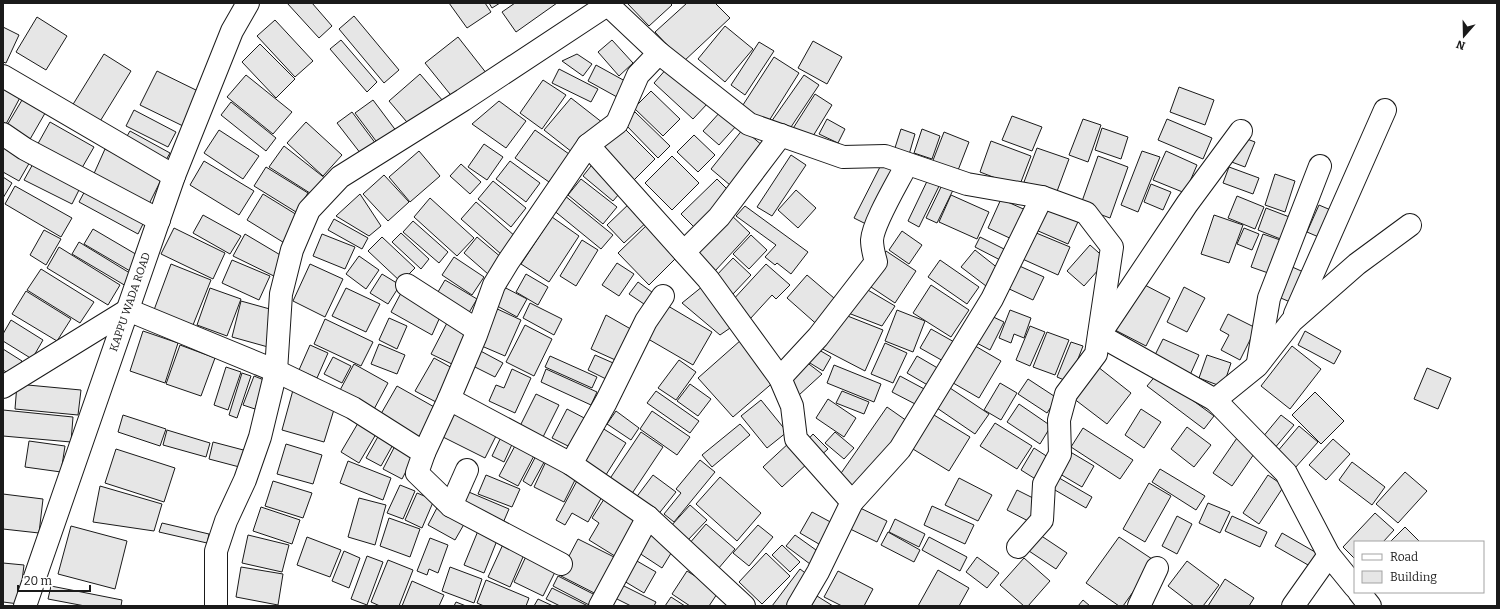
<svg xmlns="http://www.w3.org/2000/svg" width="1500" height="609" font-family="Bitter,serif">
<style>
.building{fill:#e6e6e6;stroke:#1a1a1a}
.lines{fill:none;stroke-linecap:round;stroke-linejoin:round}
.minor-casing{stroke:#1a1a1a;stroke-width:24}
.minor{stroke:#fff;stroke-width:22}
.labels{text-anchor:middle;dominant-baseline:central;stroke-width:3;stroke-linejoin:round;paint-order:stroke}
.street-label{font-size:11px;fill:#1a1a1a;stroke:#fff}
</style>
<rect width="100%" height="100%" fill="#fff"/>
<g class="building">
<polygon points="287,3 312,3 332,26 319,38"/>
<polygon points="449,3 485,3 491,12 467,28"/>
<polygon points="489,3 500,3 492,8"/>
<polygon points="515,3 557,3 516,32 502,12"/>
<polygon points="627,3 670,3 672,5 649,26"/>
<polygon points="687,3 715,3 730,18 683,62 655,32"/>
<polygon points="354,16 399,70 384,83 339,29"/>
<polygon points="37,17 67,36 46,70 16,52"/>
<polygon points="275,20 313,61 295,77 257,36"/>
<polygon points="725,26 753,49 725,82 698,59"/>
<polygon points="3,27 19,35 6,63 3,62"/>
<polygon points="458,37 487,74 454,99 425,63"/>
<polygon points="341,40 377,82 367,92 330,49"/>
<polygon points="612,40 633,63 619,76 598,52"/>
<polygon points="813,41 842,57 827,84 798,68"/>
<polygon points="759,42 774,51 745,95 731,85"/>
<polygon points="260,44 295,79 276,98 242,62"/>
<polygon points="104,54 131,71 99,123 72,106"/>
<polygon points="577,54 592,64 583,76 562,61"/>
<polygon points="774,57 799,73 767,124 741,108"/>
<polygon points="596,65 625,81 617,97 588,81"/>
<polygon points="668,67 708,103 693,119 654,83"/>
<polygon points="559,69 598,89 591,102 552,83"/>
<polygon points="157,71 200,92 183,126 140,105"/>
<polygon points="420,74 443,101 412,128 389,101"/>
<polygon points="246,75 292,112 273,134 227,97"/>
<polygon points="804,75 819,85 787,133 771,122"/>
<polygon points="3,79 24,90 6,124 3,122"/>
<polygon points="543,80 566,95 542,129 520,113"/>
<polygon points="1179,87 1214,100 1205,125 1170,112"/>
<polygon points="651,91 680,119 663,136 634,108"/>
<polygon points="815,94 832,105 810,141 792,130"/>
<polygon points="25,95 48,108 29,141 6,127"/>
<polygon points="571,98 603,123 577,156 544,130"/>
<polygon points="373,100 397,132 379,145 355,113"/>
<polygon points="499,101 526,121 506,148 472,124"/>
<polygon points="231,102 276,138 266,151 221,115"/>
<polygon points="134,110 176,132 168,147 126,126"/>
<polygon points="721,111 737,125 719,145 703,131"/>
<polygon points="352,112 376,144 361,154 337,123"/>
<polygon points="635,112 670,146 658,158 624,123"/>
<polygon points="1012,116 1042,127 1032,151 1002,140"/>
<polygon points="827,119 845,129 838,143 819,134"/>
<polygon points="1083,119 1101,125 1088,162 1069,155"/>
<polygon points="1167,119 1212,138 1203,159 1158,140"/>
<polygon points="50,122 94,147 79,173 35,149"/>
<polygon points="306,122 342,155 323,176 287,143"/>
<polygon points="624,128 655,159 633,181 601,149"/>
<polygon points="1102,128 1128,137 1121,159 1095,150"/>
<polygon points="743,129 763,146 730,185 711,169"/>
<polygon points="901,129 915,134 908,158 893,154"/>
<polygon points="922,129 940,136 932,159 914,153"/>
<polygon points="219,130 259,156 243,179 204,153"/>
<polygon points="535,130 569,154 549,182 515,158"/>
<polygon points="130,131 170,153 163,165 123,143"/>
<polygon points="944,132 969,142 955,178 930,168"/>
<polygon points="694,135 715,155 698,172 677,152"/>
<polygon points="1239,136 1255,142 1245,167 1229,161"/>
<polygon points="991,141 1031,156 1019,187 980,172"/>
<polygon points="3,144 31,160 19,181 3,172"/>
<polygon points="484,144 503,157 487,180 468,167"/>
<polygon points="284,146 326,179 313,195 269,167"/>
<polygon points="1037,148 1069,159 1056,194 1024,182"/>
<polygon points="105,149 163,176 149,204 92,178"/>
<polygon points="419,151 440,176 410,202 389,177"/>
<polygon points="1142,151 1160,157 1138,212 1121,205"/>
<polygon points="1166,151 1197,165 1185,193 1153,180"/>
<polygon points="791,155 806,165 772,216 757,207"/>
<polygon points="672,156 699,183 672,210 645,183"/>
<polygon points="1098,156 1128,167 1110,218 1080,207"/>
<polygon points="204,161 254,191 239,215 190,185"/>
<polygon points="510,161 540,183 526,202 496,179"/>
<polygon points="595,161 625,187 613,201 583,176"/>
<polygon points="34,162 81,186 72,204 24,180"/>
<polygon points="882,163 900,172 872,227 854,218"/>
<polygon points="461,164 481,182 470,194 450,176"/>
<polygon points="266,167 308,193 296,212 254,186"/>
<polygon points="1229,167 1259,178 1253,194 1223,183"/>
<polygon points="1275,174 1295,181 1285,212 1265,205"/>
<polygon points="384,175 409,202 388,221 363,194"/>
<polygon points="930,175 942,180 919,227 908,221"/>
<polygon points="3,177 12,183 3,198"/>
<polygon points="581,179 617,207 603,224 568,195"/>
<polygon points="717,179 734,196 698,231 681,214"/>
<polygon points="493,181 526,208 511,227 478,199"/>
<polygon points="943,183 954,188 937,223 926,218"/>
<polygon points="1151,184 1171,192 1163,210 1144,202"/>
<polygon points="15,186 72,218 61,237 5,204"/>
<polygon points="87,187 146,218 138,234 79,202"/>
<polygon points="796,190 816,208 798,228 778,210"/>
<polygon points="263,194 302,218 286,244 247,220"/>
<polygon points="360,194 381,226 369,236 336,216"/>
<polygon points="564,195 613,235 601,249 552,209"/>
<polygon points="951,195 989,212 977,239 939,222"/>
<polygon points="1237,196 1264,207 1255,229 1228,218"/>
<polygon points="430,198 474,238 457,256 414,217"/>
<polygon points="1001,199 1030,212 1016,241 988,228"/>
<polygon points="1048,200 1081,215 1068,244 1036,230"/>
<polygon points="632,201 650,219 624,243 607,225"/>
<polygon points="476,202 516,237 501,254 461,219"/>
<polygon points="1319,205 1333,211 1321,238 1307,232"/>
<polygon points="745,206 808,252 791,274 777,263 775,265 765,257 776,245 736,216"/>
<polygon points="1266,208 1292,218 1283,240 1258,230"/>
<polygon points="728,212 750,233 715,271 692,251"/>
<polygon points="203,215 241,236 230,254 193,233"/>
<polygon points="1214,215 1243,225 1229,263 1201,254"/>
<polygon points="552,217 579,236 549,282 521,264"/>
<polygon points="334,219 368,238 362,249 328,230"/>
<polygon points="413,221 448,252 439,263 403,232"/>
<polygon points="649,223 680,254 649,285 618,253"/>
<polygon points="174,228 225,253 213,279 161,254"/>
<polygon points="1244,228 1259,234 1252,250 1237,244"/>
<polygon points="93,229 139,256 130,271 84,244"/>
<polygon points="44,230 61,239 46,265 30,255"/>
<polygon points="1029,230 1070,247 1058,275 1018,257"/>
<polygon points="902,231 922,245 909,264 889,250"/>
<polygon points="401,233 429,259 421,269 392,242"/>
<polygon points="245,234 282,256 280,279 233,256"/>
<polygon points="322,234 355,247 345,269 313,256"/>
<polygon points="1263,234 1286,242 1274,275 1251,267"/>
<polygon points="751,235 767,250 749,269 733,254"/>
<polygon points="382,237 415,268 401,282 368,251"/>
<polygon points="477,237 502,258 488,274 464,253"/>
<polygon points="980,237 1010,252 1004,262 975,247"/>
<polygon points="582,240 598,250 576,286 560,276"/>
<polygon points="79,242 133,275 126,286 72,254"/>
<polygon points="1090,245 1107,260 1084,286 1067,271"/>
<polygon points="59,247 120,285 108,305 47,268"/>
<polygon points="975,250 999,269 986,286 961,267"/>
<polygon points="886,251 916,271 895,303 865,283"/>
<polygon points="359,256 379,270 366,289 346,274"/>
<polygon points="454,257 484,277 472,295 442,275"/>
<polygon points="733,258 751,275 733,294 715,277"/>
<polygon points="232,260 270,276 259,300 222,283"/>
<polygon points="940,260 979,287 967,304 928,277"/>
<polygon points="617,263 634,274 619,296 602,285"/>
<polygon points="171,264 211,280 193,325 154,310"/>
<polygon points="310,264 343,279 325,317 293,301"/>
<polygon points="766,264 790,285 776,299 772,295 750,319 731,302"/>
<polygon points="1015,264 1044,277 1033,300 1005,287"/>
<polygon points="1290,266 1308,274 1295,304 1276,296"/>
<polygon points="41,269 94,302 80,323 27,290"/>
<polygon points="382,274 400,285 388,304 370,293"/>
<polygon points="526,274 548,287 538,305 516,292"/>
<polygon points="807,275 841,304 821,328 787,298"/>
<polygon points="445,280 477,299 467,316 435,297"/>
<polygon points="638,282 656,295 647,306 629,294"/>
<polygon points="1139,282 1170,298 1146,346 1115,330"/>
<polygon points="500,285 527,299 517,317 490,302"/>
<polygon points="931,285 969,310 951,337 913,313"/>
<polygon points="703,286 733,326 720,335 682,303"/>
<polygon points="861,286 895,306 882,326 843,311"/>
<polygon points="1184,287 1205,298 1187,332 1167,322"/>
<polygon points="210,288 241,299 227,336 197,325"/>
<polygon points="346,288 380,304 366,332 332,316"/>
<polygon points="26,291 71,319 57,341 12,314"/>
<polygon points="401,293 440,317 432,335 391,312"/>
<polygon points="241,301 277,311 268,347 232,337"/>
<polygon points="530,303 562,319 554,335 523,318"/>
<polygon points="663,303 712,332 693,365 643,336"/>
<polygon points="493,307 521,320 505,356 477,344"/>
<polygon points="897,310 925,321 913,352 885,341"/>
<polygon points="1010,310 1031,318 1024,338 1014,334 1011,343 999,338"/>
<polygon points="840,313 883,330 865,371 817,346"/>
<polygon points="987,314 1004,322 990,350 973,341"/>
<polygon points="1228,314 1256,328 1240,360 1221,350 1229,335 1220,330"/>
<polygon points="606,315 636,332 622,363 591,349"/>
<polygon points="389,318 407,326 397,349 379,340"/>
<polygon points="325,319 373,342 361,366 314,344"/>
<polygon points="11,320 43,340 32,359 3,341 3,334"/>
<polygon points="448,321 470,332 454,365 431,354"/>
<polygon points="525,325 552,339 534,376 506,362"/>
<polygon points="1030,326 1045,332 1030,366 1016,360"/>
<polygon points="931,329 956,343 945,362 920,348"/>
<polygon points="143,331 178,343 165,383 130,371"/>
<polygon points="1305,331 1341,351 1334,364 1298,345"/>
<polygon points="1047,332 1069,340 1055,375 1033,367"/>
<polygon points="1163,339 1199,355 1190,375 1153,359"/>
<polygon points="741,340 776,380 733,417 698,378"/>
<polygon points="1071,342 1083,346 1069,382 1057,377"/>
<polygon points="885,343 907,353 893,383 871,374"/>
<polygon points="970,343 1001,361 979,398 948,380"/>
<polygon points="379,344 405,355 397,374 371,364"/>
<polygon points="180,345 215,358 201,396 166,384"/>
<polygon points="310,345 328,353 317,378 299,370"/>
<polygon points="1292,346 1321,369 1290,409 1261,386"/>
<polygon points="814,347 831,357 823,371 805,360"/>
<polygon points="475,348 503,363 495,377 467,363"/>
<polygon points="3,349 22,361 13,376 3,370"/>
<polygon points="595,355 620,366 612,382 588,370"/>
<polygon points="1207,355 1231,363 1223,387 1199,378"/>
<polygon points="550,356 597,377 592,388 545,367"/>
<polygon points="917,356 941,370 931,387 907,373"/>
<polygon points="333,357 351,366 342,383 324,374"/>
<polygon points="434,358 454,369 436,402 415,391"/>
<polygon points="679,360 696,372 676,400 658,388"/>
<polygon points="805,361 822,374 799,395 785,380"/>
<polygon points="1093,363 1131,393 1107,424 1069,395"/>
<polygon points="354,364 388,383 373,411 339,392"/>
<polygon points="834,365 881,384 874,402 827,383"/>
<polygon points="226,367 241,372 228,410 214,405"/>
<polygon points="1427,368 1451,378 1438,409 1414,399"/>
<polygon points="512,369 531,378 515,413 489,401 496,385 504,388"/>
<polygon points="546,369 597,392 591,405 541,382"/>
<polygon points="242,373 251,376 237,418 229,415"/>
<polygon points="1157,374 1214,416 1204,429 1147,386"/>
<polygon points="254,376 264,380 255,409 243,405"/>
<polygon points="900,376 928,391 919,406 892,392"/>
<polygon points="1028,379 1057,398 1047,413 1018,394"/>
<polygon points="1000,383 1017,393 1001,420 984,410"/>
<polygon points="17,384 81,390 78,415 15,409"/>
<polygon points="690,384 711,399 698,416 677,401"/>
<polygon points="397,386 436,408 417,441 378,419"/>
<polygon points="950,388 989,414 975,434 937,408"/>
<polygon points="293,390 336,403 324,442 282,430"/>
<polygon points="656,391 699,421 690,433 647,403"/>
<polygon points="842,391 869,402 864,414 836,403"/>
<polygon points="1315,392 1344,421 1321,444 1292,415"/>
<polygon points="536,394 559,405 543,437 520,426"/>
<polygon points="828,399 856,418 844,437 816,418"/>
<polygon points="761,400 787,432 767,448 741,416"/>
<polygon points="1019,404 1051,426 1040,444 1007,422"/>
<polygon points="451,406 499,430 485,458 437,434"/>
<polygon points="887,407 907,421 857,492 837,479"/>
<polygon points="567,409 590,421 576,450 552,438"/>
<polygon points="1141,409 1161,422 1144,448 1125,435"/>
<polygon points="3,410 73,417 71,442 3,436"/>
<polygon points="616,411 639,428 631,440 607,424"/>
<polygon points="652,411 690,437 677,455 640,429"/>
<polygon points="929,412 970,437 949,471 908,446"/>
<polygon points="123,415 166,429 160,446 118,432"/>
<polygon points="1281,415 1294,425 1274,449 1262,438"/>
<polygon points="361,418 379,429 359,463 341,452"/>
<polygon points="995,423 1032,446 1017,469 980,446"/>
<polygon points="740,424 750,435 712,467 702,455"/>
<polygon points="599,426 626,443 604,478 577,461"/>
<polygon points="1299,426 1318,442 1295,468 1277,452"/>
<polygon points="1187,427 1211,445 1194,467 1171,449"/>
<polygon points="1083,428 1133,460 1120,479 1071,447"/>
<polygon points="167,430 210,443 206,457 163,445"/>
<polygon points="641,432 663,447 629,498 607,483"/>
<polygon points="835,432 854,448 844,459 825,443"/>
<polygon points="380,433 395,441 381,466 366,458"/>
<polygon points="813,434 828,449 818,458 804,444"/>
<polygon points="502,435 514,440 504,462 492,456"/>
<polygon points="1237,438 1256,451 1232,486 1213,473"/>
<polygon points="1333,439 1350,454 1326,480 1309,465"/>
<polygon points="29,441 65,446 61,472 25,467"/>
<polygon points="213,442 251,452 247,469 209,459"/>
<polygon points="397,442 416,452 402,479 383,469"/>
<polygon points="517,442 536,452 518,486 499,476"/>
<polygon points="790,442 809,462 782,487 763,467"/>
<polygon points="286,444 322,455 313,484 277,474"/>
<polygon points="1034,448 1051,459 1037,480 1021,470"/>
<polygon points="116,449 175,468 164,502 105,483"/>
<polygon points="539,450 548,455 531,486 523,481"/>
<polygon points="1067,450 1094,466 1082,487 1055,471"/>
<polygon points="549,455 577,476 564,502 534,487"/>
<polygon points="700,460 715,472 674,522 664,514 681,493 676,489"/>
<polygon points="348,461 391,478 383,500 340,483"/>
<polygon points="1352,462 1385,487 1372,505 1339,480"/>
<polygon points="1160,469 1205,496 1196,510 1152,482"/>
<polygon points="1405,472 1427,491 1398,523 1376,504"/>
<polygon points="486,475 520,489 512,507 478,494"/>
<polygon points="653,475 676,492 657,516 635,499"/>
<polygon points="1054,475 1092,497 1086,508 1048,486"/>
<polygon points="1268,475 1284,486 1259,524 1243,513"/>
<polygon points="720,477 761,513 737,541 696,504"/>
<polygon points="959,478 992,495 978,521 945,505"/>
<polygon points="578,479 604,493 588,522 572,513 565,525 556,520"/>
<polygon points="273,481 312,493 303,518 265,506"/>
<polygon points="1149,483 1171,496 1145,542 1123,529"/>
<polygon points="400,485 415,491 403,519 387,513"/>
<polygon points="100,486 162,504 154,531 93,522"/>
<polygon points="464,490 509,509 503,523 458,505"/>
<polygon points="1017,490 1043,503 1032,523 1007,510"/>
<polygon points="417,493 434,500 422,528 405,520"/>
<polygon points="3,494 43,499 39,533 3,529"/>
<polygon points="606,496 643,519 618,558 589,540 599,523 592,518"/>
<polygon points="359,498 386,505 375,545 348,537"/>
<polygon points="1208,503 1230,512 1220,533 1199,523"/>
<polygon points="439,504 467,519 455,540 428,525"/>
<polygon points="690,505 707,520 687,541 671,526"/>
<polygon points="854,505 887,521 877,542 844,526"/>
<polygon points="932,506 974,525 965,544 924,525"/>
<polygon points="261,507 300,520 292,544 253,531"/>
<polygon points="812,512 836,525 824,547 800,533"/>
<polygon points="1375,513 1394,530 1383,542 1355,542 1355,559 1343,547"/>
<polygon points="1177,516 1192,524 1177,554 1162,546"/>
<polygon points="1232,516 1267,532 1260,547 1225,531"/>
<polygon points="389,518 420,529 410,557 380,546"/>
<polygon points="895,519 925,534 919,547 889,532"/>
<polygon points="162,523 209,534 207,543 159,532"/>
<polygon points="706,524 735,549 718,569 689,544"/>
<polygon points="758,525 773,537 749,566 733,553"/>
<polygon points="71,526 127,541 115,589 58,574"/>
<polygon points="480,526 500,533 484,573 464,565"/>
<polygon points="647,527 676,545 662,568 633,549"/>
<polygon points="1405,527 1420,542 1390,542"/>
<polygon points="888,532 920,550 914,562 881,545"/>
<polygon points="1282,533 1322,556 1315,569 1275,546"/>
<polygon points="248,535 289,545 282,572 242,563"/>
<polygon points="795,535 823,555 814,567 786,546"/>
<polygon points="1040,535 1067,553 1056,569 1029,551"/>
<polygon points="307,537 341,550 330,577 297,565"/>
<polygon points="929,537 967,557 960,571 922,550"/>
<polygon points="1119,537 1155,561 1123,606 1119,606 1086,583"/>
<polygon points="430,538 448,545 438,573 429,569 427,575 417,571"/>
<polygon points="578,539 620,560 602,597 559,575"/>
<polygon points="505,540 526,550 510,587 488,577"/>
<polygon points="782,545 800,562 790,572 772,555"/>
<polygon points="529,550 559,564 543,596 514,582"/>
<polygon points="344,551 360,558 349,588 332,581"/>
<polygon points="766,553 790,576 762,604 739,582"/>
<polygon points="367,556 383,562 367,605 351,599"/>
<polygon points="630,557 656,572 644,593 619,578"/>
<polygon points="977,557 999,573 987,588 966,572"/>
<polygon points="1024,558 1050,581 1028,606 1024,606 1000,585"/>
<polygon points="388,560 413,570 399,606 380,606 371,602"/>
<polygon points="1187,561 1219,585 1203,606 1194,606 1168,586"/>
<polygon points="3,563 24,565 19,604 3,602"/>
<polygon points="241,567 283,574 278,605 236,597"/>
<polygon points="450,567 482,579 474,603 442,591"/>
<polygon points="800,569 812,578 791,606 772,606"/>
<polygon points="938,570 969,588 959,606 918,606"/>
<polygon points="687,571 719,591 709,606 690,606 672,594"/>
<polygon points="838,571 873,589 864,606 842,606 824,597"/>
<polygon points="558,576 599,597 591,606 553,586"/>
<polygon points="1225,579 1254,598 1249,606 1208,606"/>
<polygon points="486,580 529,598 526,606 484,606 477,603"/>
<polygon points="412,581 444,595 439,606 402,606"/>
<polygon points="620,584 656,602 654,606 631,606 613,597"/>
<polygon points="51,586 122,600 121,606 85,606 48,599"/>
<polygon points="552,588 588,606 560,606 546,599"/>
<polygon points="817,596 833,606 811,606"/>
<polygon points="671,597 685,606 665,606"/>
<polygon points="538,599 553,606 534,606"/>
<polygon points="1083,600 1090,606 1078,606"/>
<polygon points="456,602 466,606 454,606"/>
</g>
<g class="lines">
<defs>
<g id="minor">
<polyline points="606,3 659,53 749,124 843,157 885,156 967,184 1042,197"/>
<polyline points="659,53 638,75 617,123 588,145 708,279 780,378 792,406 796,439 852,502"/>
<polyline points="3,76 174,176"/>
<polyline points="3,134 25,149 159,220"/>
<polyline points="588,145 508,262 494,285 476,335 449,399 571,464 648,517 744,606"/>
<polyline points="684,252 719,217 781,135"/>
<polyline points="407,285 477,330"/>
<polyline points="1295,314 1385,110"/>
<polyline points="1102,331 1187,204 1241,131"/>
<polyline points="1099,335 1215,400 1257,366 1292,321 1357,264 1410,225"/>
<polyline points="1258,362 1269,298 1320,166"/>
<path d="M780 378 818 337 876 262C874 255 872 248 872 240 873 223 898 182 907 164"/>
<polyline points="3,387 128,310 276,371 353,408 424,453 417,473 451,506 561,564"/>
<polyline points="1215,400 1286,473 1329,555"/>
<polyline points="424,453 449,399"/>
<polyline points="571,464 606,402 646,321 663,296"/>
<polyline points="451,506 467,470"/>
<polyline points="1359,592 1370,606"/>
<polyline points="25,606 174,176 232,31 248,3"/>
<polyline points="216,606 216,551 226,521 245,480 260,437 276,371 281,294 292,250 309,210 340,177 463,100 607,5"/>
<polyline points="600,606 648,517"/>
<polyline points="798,606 818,572 852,502 900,449 992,299 1042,197 1086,213 1112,247 1096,354 1066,394 1059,420 1060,454 1044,484 1042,520 1018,547"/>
<polyline points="1139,606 1157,568"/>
<polyline points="1293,606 1329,555 1355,587"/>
</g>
</defs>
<use href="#minor" class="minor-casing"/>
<use href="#minor" class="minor"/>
</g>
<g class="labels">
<g class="street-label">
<text transform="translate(130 302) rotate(-71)">KAPPU WADA ROAD</text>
</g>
</g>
<rect width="1500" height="609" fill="none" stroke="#1a1a1a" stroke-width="8"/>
<rect x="1354" y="541" width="130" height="52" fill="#ffffff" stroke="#a3a3a3"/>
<rect x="1362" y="554" width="20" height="6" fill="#ffffff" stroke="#a3a3a3"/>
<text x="1390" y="561" font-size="12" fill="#1a1a1a">Road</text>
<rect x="1362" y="571" width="20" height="12" fill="#e6e6e6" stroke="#a3a3a3"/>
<text x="1390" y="581" font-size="12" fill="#1a1a1a">Building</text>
<g transform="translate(1464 36) rotate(200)" stroke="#ffffff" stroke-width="3" paint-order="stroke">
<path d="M0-3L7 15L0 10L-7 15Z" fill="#1a1a1a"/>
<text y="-6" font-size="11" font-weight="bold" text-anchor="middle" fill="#1a1a1a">N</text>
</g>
<path d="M18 585v6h72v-6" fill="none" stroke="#1a1a1a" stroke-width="2"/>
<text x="24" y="585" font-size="12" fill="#1a1a1a" stroke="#ffffff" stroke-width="3" paint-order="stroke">20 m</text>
</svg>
